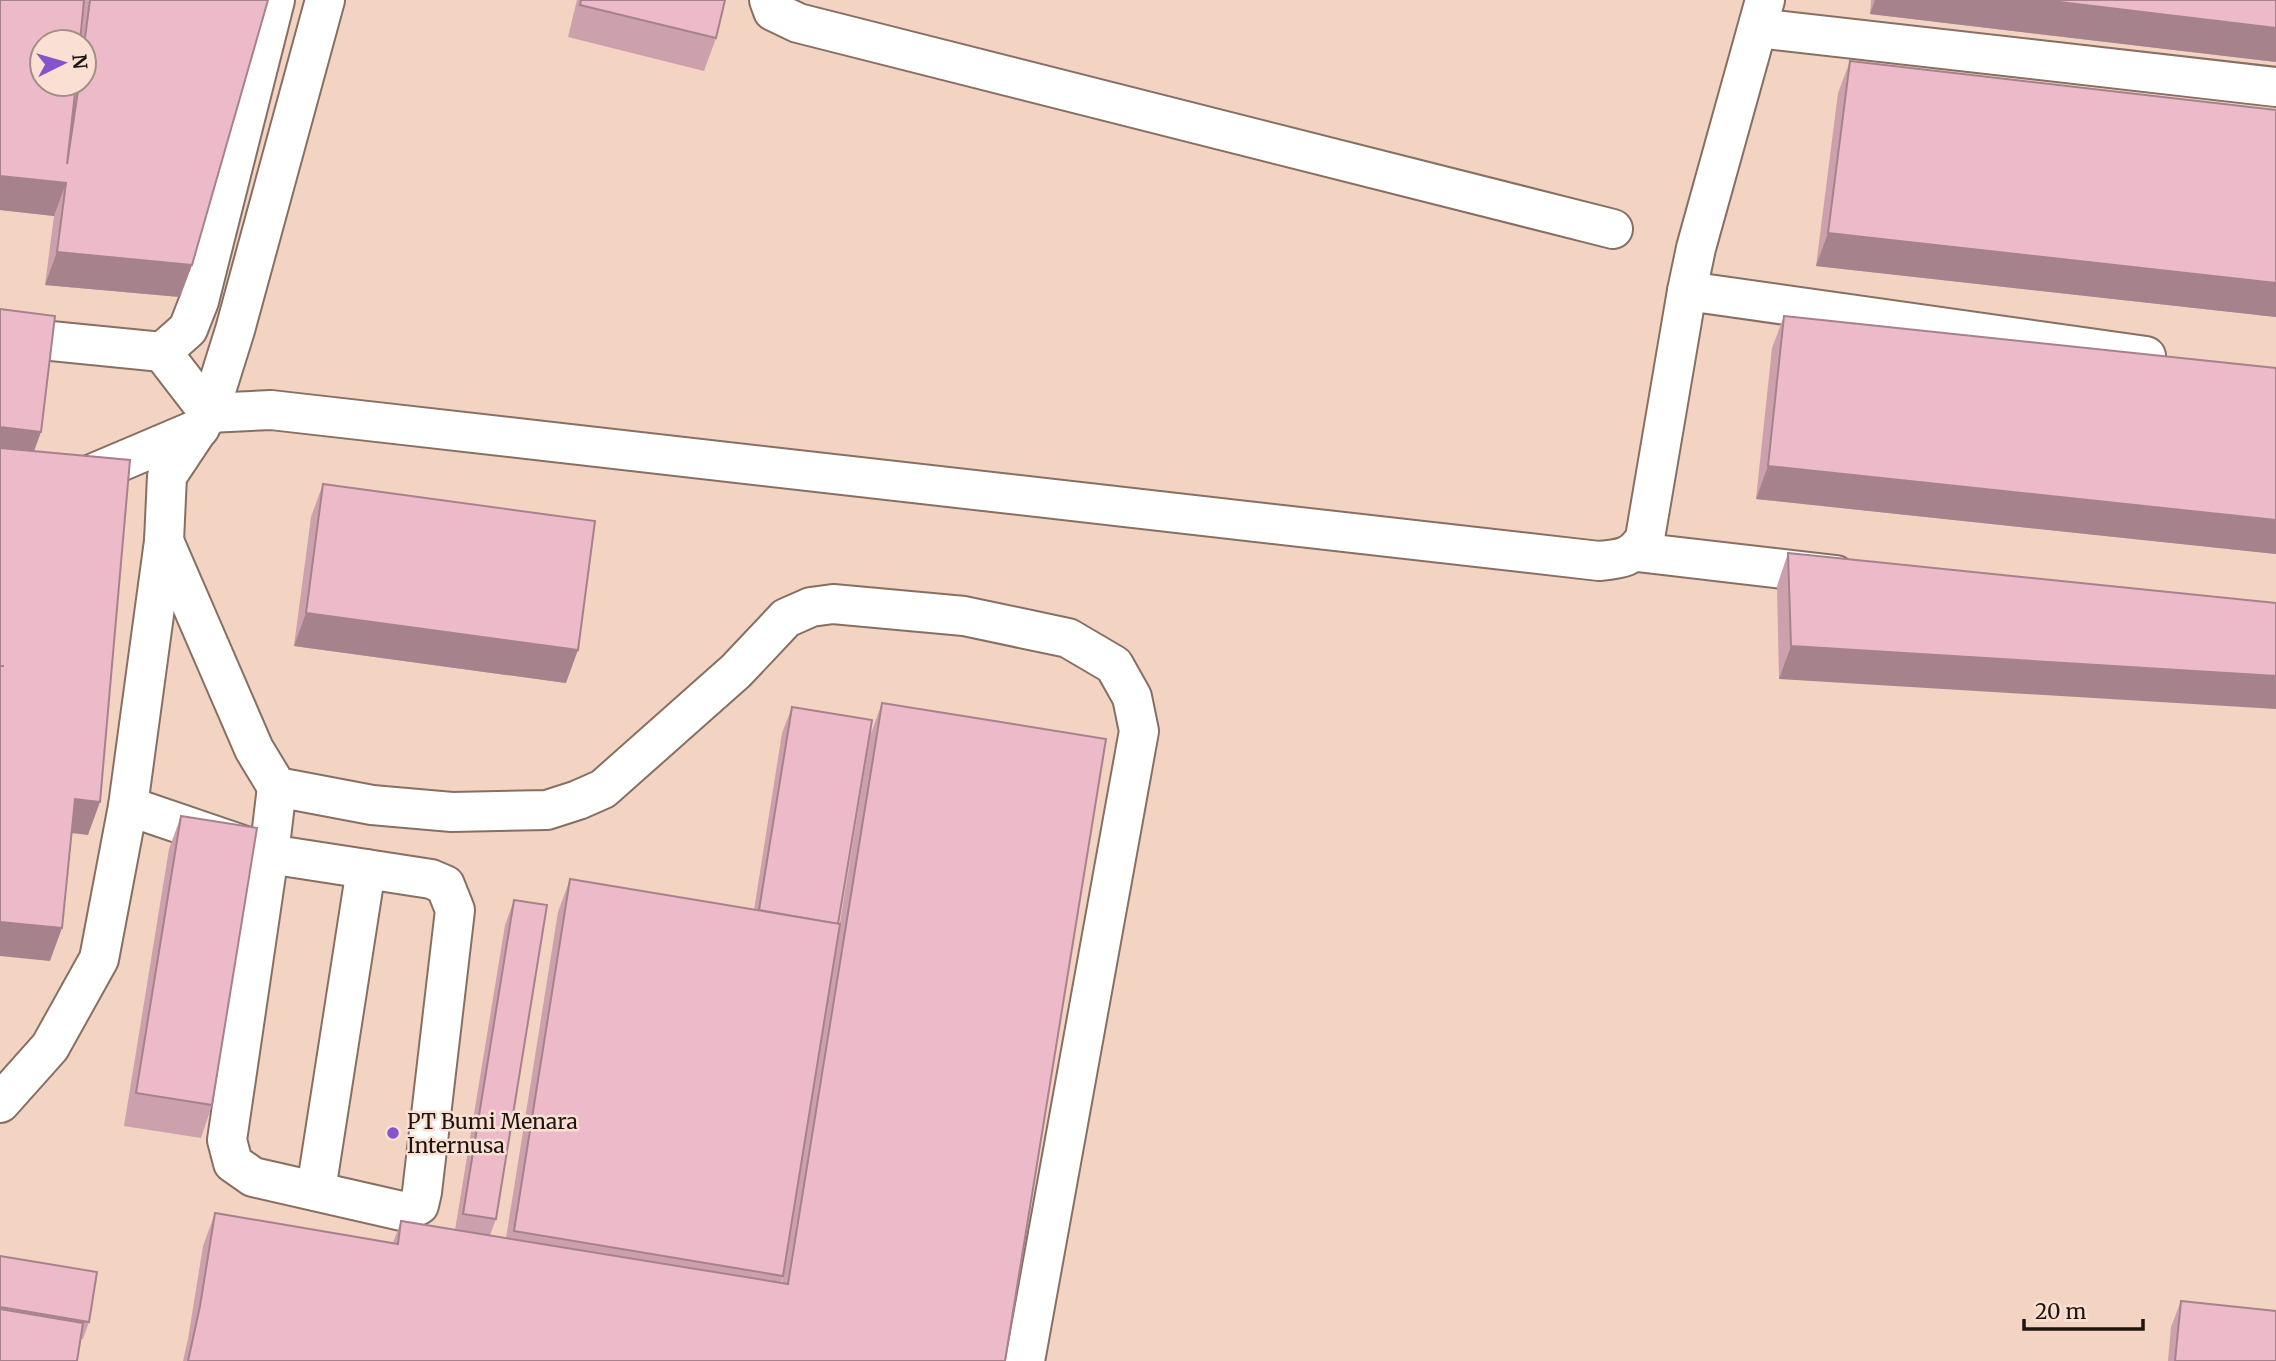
<svg xmlns="http://www.w3.org/2000/svg" width="2276" height="1361" font-family="Merriweather,serif">
<style>
.built{fill:#f3d3c1;fill-rule:evenodd}
.lines{fill:none;stroke-linecap:round;stroke-linejoin:round}
.minor-casing{stroke:#866f63;stroke-width:42}
.minor{stroke:#fff;stroke-width:38}
.wall{fill:#cca0ad;fill-rule:evenodd}
.shaded-wall{fill:#a6828d}
.building{fill:#edbac9;stroke:#a6828d;stroke-width:2}
.poi-dot{fill:#8553cb;stroke:#fae0d2;stroke-width:2.5}
.labels{text-anchor:middle;dominant-baseline:central;stroke-width:5;stroke-linejoin:round;paint-order:stroke}
.poi-label{font-size:21px;fill:#1e1511;stroke:#fae0d2;text-anchor:start}
</style>
<rect width="100%" height="100%" fill="#fae0d2"/>
<path class="built" d="M0 0H2276V1361H0ZM42 42H84V84H42Z"/>
<g class="lines">
<defs>
<g id="minor">
<polyline points="769,0 773,11 798,23 1613,229"/>
<polyline points="1758,28 2276,87"/>
<polyline points="1687,291 1696,248 1765,0"/>
<path d="M0 336 162 352 209 413 271 410 1599 561C1621 559 1633 558 1645 538L1687 291 2146 356"/>
<polyline points="162,352 188,329 199,301 275,0"/>
<polyline points="0,477 59,484 75,481 200,428"/>
<polyline points="164,541 254,749 277,787 372,805 452,812 547,810 578,800 603,789 736,671 786,618 811,607 833,604 964,616 1068,638 1114,665 1132,697 1139,731 1025,1361"/>
<polyline points="1637,552 1836,575"/>
<polyline points="128,806 269,854 431,879 445,885 455,910 422,1192 419,1205 406,1212 253,1177 233,1163 227,1140 269,854 277,787"/>
<polyline points="0,1103 50,1047 99,959 128,806 164,541 167,476 209,413 235,330 325,0"/>
<polyline points="316,1190 366,869"/>
</g>
</defs>
<use href="#minor" class="minor-casing"/>
<use href="#minor" class="minor"/>
</g>
<g class="wall">
<path d="M0 0H268L192 265 180 297 45 285 54 216 0 210ZM42 42H84V84H42Z"/>
<polygon points="577,0 725,0 716,38 704,71 568,37"/>
<polygon points="1871,0 2276,0 2276,62 1870,14"/>
<polygon points="1850,61 2276,110 2276,317 1816,266 1838,93"/>
<polygon points="1784,316 2276,368 2276,554 1756,499 1772,348"/>
<polygon points="323,484 566,683 294,646 311,517"/>
<polygon points="1788,553 2276,603 1779,679 1777,586"/>
<polygon points="882,703 1005,1361 183,1361 188,1339 203,1246 215,1213 393,1243 401,1221 455,1230 505,925 514,900 496,1219 490,1235 506,1238 558,912 570,879 754,910 782,733 792,707 838,924 783,1276 781,1283 782,1283 870,736"/>
<polygon points="181,816 212,1105 201,1138 124,1126 169,849"/>
<polygon points="0,1256 89,1322 83,1339 0,1361"/>
<polygon points="2181,1301 2276,1361 2168,1361 2171,1327"/>
</g>
<g class="shaded-wall">
<polygon points="1875,0 2043,0 2276,28 2276,62 1870,14"/>
<polygon points="0,176 66,183 54,216 0,210"/>
<polygon points="1828,233 2276,283 2276,317 1816,266"/>
<polygon points="57,252 192,265 180,297 45,285"/>
<polygon points="0,427 41,432 29,465 0,461"/>
<polygon points="1768,466 2276,520 2276,554 1756,499"/>
<polygon points="306,613 578,650 566,683 294,646"/>
<polygon points="1791,646 2276,676 2276,709 1779,679"/>
<polygon points="75,799 100,802 88,835 63,832"/>
<polygon points="0,922 62,928 50,961 0,956"/>
</g>
<g class="building">
<polygon points="0,0 84,0 80,42 42,42 42,84 76,84 67,164 79,84 84,84 84,45 90,0 268,0 192,265 57,252 66,183 0,176"/>
<polygon points="581,0 725,0 716,38 580,5"/>
<polygon points="2043,0 2276,0 2276,28"/>
<polygon points="1850,61 2276,110 2276,283 1828,233"/>
<polygon points="0,309 55,316 41,432 0,427"/>
<polygon points="1784,316 2276,368 2276,520 1768,466"/>
<polygon points="0,448 130,460 100,802 75,799 62,928 0,922 0,666 4,666 0,666"/>
<polygon points="323,484 595,521 578,650 306,613"/>
<polygon points="1788,553 2276,603 2276,676 1791,646"/>
<polygon points="882,703 1106,739 1005,1361 188,1361 200,1306 215,1213 398,1244 401,1221 788,1284"/>
<polygon points="792,707 872,720 838,924 759,910"/>
<polygon points="181,816 257,828 212,1105 136,1093"/>
<polygon points="570,879 840,924 783,1276 514,1231"/>
<polygon points="514,900 547,905 496,1219 463,1214"/>
<polygon points="0,1256 97,1272 89,1322 0,1307"/>
<polygon points="2181,1301 2276,1311 2276,1361 2175,1361"/>
<polygon points="0,1309 83,1323 77,1361 0,1361"/>
</g>
<circle class="poi-dot" cx="393" cy="1133" r="7"/>
<g class="labels">
<g class="poi-label">
<text x="407" y="1121">PT Bumi Menara<tspan x="407" dy="24">Internusa</tspan></text>
</g>
</g>
<g transform="translate(63 63) rotate(85)"><circle r="33" fill="#fae0d2" stroke="#a28f85" stroke-width="2"/>
<path d="M0-5L12 26L0 18L-12 26Z" fill="#8553cb"/>
<text y="-10" font-size="19" font-weight="bold" text-anchor="middle" fill="#1e1511">N</text>
</g>
<path d="M2024 1319v10h119v-10" fill="none" stroke="#1e1511" stroke-width="3.5"/>
<text x="2035" y="1319" font-size="21" fill="#1e1511" stroke="#fae0d2" stroke-width="5" paint-order="stroke">20 m</text>
</svg>
